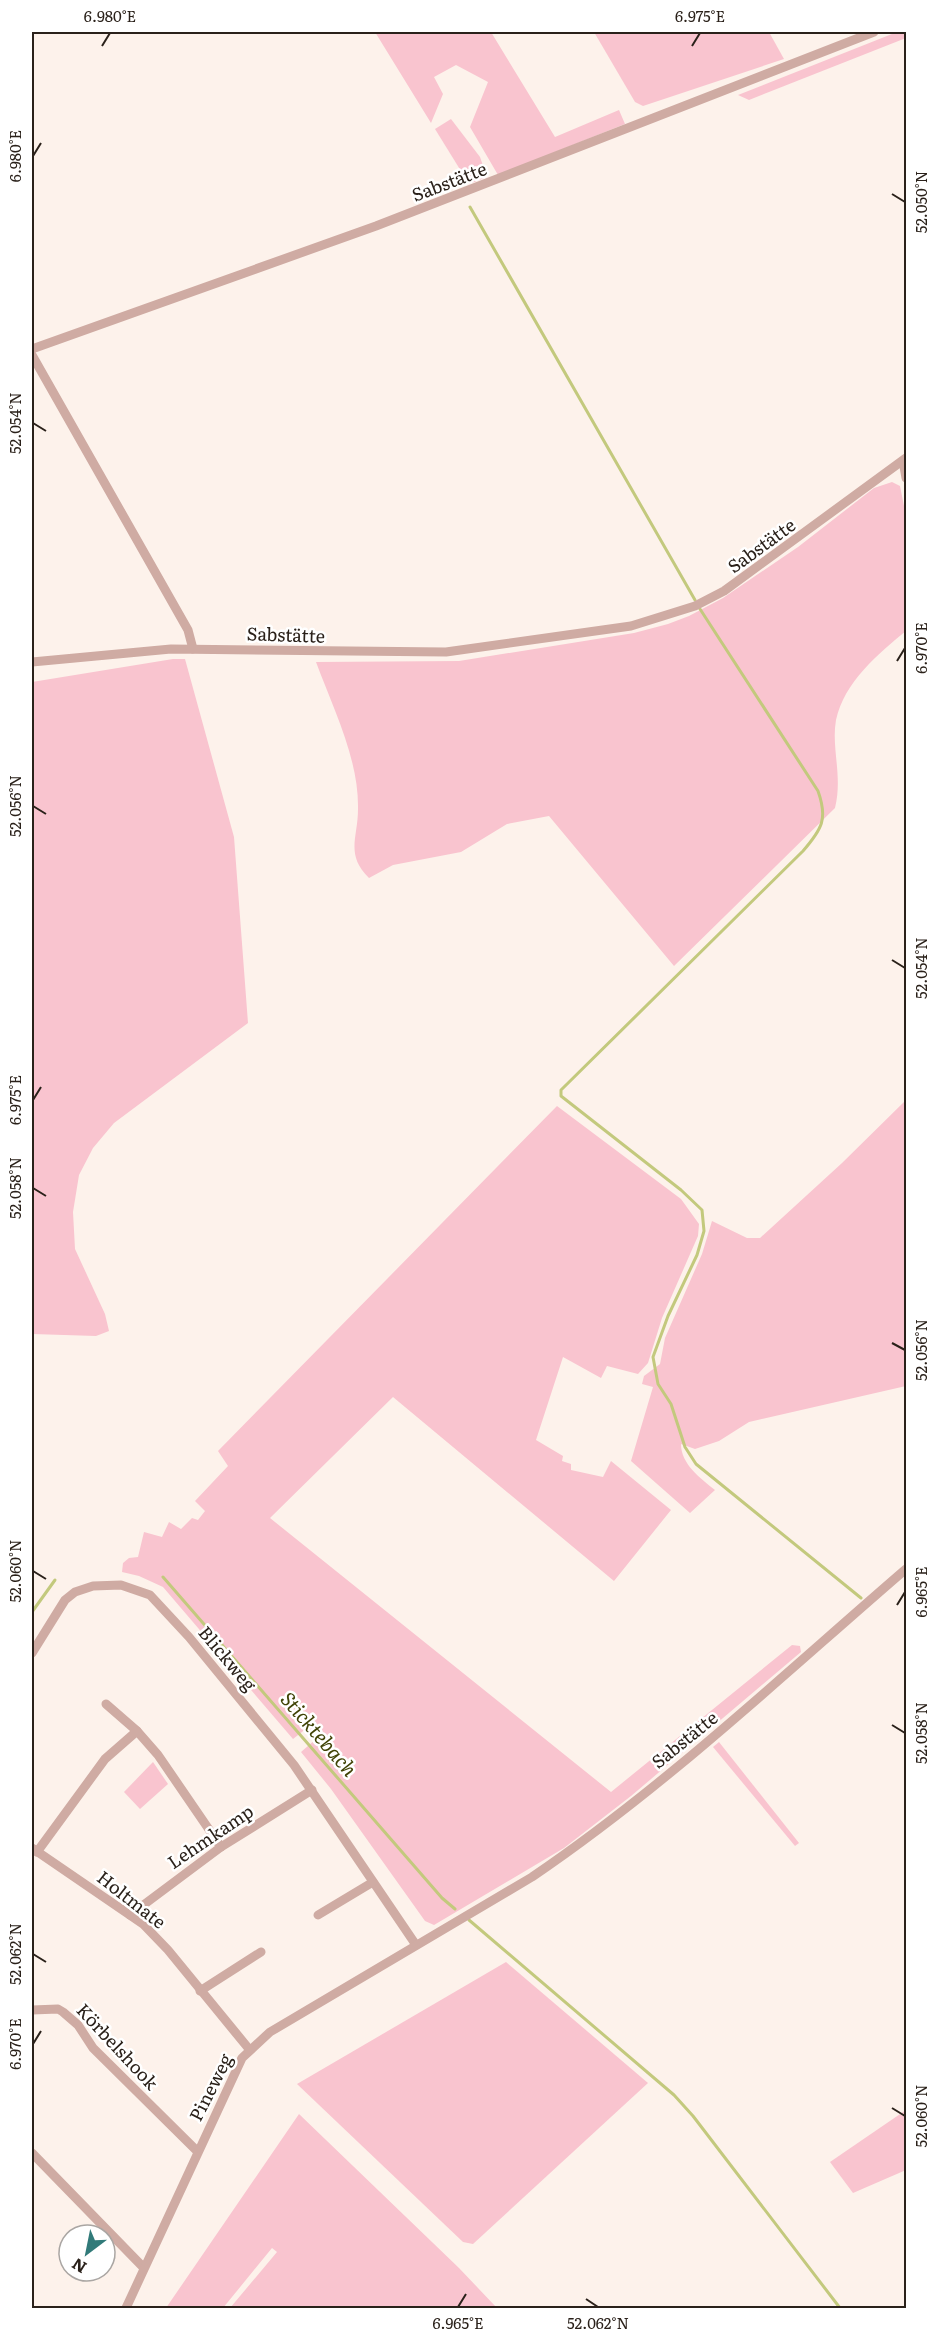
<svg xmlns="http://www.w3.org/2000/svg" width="938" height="2340" font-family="Literata,serif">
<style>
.green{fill:#f9c4cf}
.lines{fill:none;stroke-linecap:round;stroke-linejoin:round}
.stream{stroke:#c3c97d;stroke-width:3}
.street{stroke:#cfaba3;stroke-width:9}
.ticks{fill:none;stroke:#2a211a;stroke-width:2}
.labels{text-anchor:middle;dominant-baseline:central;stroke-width:5;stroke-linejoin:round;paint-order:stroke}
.street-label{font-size:18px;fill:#2a211a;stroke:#fff}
.water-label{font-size:20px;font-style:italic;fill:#404306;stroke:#fff}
.neatline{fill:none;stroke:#2a211a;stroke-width:2}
.ticks-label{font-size:15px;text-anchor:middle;fill:#2a211a}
</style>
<rect width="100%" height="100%" fill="#fdf2eb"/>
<g class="green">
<polygon points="375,32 491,32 555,137 619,110 625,124 498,175 470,127 488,82 456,65 434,77 443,94 431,123"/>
<polygon points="594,32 769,32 784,59 643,106 635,102"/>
<polygon points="897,32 906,32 906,38 749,100 738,95"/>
<polygon points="451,119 480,157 487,177 469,184 435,129"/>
<path d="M892 482 900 486 906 516V631C878 654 844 682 836 720 831 748 843 776 835 808L674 966 549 816 507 824 461 852 393 865 369 878C345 854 358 838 358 809 359 759 333 708 316 662L459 661 634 633 668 624 689 616 723 598 798 547 874 488Z"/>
<polygon points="173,659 185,659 234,837 248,1023 114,1123 93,1148 79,1175 73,1212 75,1249 105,1314 109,1331 96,1336 32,1334 32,682"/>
<path d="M906 1100V1386L749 1422 719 1441 695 1449 681 1444C681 1464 700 1478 715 1490L690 1513 631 1461 653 1387 642 1384 644 1376 660 1364 665 1338 702 1254 712 1221 747 1238H760L842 1163Z"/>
<polygon points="557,1106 681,1199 699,1224 698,1236 662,1318 648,1363 638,1374 607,1366 601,1378 563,1357 536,1440 563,1456 562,1461 571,1464 571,1470 603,1477 611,1461 671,1510 614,1581 393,1397 270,1518 611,1792 792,1645 800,1646 801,1652 631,1796 564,1848 434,1925 425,1921 331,1789 301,1752 316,1739 307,1728 293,1739 163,1587 139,1576 122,1572 123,1563 129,1558 138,1557 144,1532 162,1537 169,1522 181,1529 192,1518 198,1520 205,1511 195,1501 228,1466 218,1451"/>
<polygon points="719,1742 799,1843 795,1846 713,1747"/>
<polygon points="153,1762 168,1784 140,1809 124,1792"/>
<polygon points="506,1962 648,2083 473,2244 463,2242 297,2084"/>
<polygon points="906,2110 906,2170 853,2193 830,2162"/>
<polygon points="299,2114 459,2268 497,2308 230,2308 277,2252 272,2248 223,2308 166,2308"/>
</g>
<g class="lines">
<g class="stream">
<polyline points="470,207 695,600"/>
<path d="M700 609 818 791C828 819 822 829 803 851L561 1090V1096L681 1190 702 1210 704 1231 697 1255 668 1316 653 1357 658 1384 671 1404 685 1447 696 1464 861 1598"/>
<polyline points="163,1577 442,1898 455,1909"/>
<polyline points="32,1612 55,1580"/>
<polyline points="469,1920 674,2095 693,2116 840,2308"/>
</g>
<g class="street">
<polyline points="32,349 376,226 874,32"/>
<polyline points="32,355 188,630 193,649"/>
<polyline points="903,461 906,478"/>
<polyline points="32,662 171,649 446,652 631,626 695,606 724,591 906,458"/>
<polyline points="32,1653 65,1600 75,1592 93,1586 121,1585 150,1595 189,1637 294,1765 416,1945"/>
<polyline points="106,1704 137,1731 158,1755 221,1847"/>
<polyline points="32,1848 143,1924 168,1950 249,2049"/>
<polyline points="37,1852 105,1759 137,1731"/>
<polyline points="130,1915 221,1847 312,1790"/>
<polyline points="318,1915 373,1882"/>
<polyline points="200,1991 261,1952"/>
<polyline points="32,2010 58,2009 63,2012 78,2025 93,2048 197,2151"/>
<polyline points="32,2153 143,2267"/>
<path d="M126 2308 242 2058 270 2032 532 1877C666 1786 784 1674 906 1569"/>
</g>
</g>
<path class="ticks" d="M102 46 110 33M692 46 700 33M33 156 41 143M892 194 905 202M33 423 46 431M897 661 905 648M33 806 46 814M892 960 905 968M33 1100 41 1087M33 1188 46 1196M892 1343 905 1350M33 1571 46 1579M897 1605 905 1592M892 1725 905 1733M33 1954 46 1962M33 2044 41 2031M892 2108 905 2116M586 2299 598 2307M458 2307 466 2294"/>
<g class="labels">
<g class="street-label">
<text transform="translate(449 181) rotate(-21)">Sabstätte</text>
<text transform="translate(761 545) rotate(-36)">Sabstätte</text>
<text transform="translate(286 634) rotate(2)">Sabstätte</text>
<text transform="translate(228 1658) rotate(50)">Blickweg</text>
<text transform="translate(684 1739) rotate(-39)">Sabstätte</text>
<text transform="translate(210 1836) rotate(-34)">Lehmkamp</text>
<text transform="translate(132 1899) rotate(38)">Holtmate</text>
<text transform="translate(118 2046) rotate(47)">Körbelshook</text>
<text transform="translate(210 2087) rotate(-63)">Pineweg</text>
</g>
<g class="water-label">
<text transform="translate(320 1733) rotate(49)">Sticktebach</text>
</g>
</g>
<rect width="938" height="2340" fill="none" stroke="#ffffff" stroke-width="66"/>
<g transform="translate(87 2253) rotate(212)"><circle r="28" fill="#ffffff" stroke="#aaa6a3" stroke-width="1.5"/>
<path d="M0-4.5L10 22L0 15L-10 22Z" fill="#317a79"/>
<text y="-9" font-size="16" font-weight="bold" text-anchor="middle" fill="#2a211a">N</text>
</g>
<rect x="33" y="33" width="872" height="2274" class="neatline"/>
<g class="ticks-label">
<text x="110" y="22">6.980°E</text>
<text x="700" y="22">6.975°E</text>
<text transform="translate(16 156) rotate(-90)" y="5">6.980°E</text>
<text transform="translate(922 202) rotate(-90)" y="5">52.050°N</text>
<text transform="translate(16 423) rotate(-90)" y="5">52.054°N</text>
<text transform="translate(922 648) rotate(-90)" y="5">6.970°E</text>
<text transform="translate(16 806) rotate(-90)" y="5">52.056°N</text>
<text transform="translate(922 968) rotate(-90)" y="5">52.054°N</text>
<text transform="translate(16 1100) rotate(-90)" y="5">6.975°E</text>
<text transform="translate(16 1188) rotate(-90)" y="5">52.058°N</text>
<text transform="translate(922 1350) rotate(-90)" y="5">52.056°N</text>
<text transform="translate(16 1571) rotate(-90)" y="5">52.060°N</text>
<text transform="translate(922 1592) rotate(-90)" y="5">6.965°E</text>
<text transform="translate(922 1733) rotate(-90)" y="5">52.058°N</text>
<text transform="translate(16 1954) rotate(-90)" y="5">52.062°N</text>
<text transform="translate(16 2044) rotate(-90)" y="5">6.970°E</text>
<text transform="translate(922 2116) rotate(-90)" y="5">52.060°N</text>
<text x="458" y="2329">6.965°E</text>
<text x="598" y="2329">52.062°N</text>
</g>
</svg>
